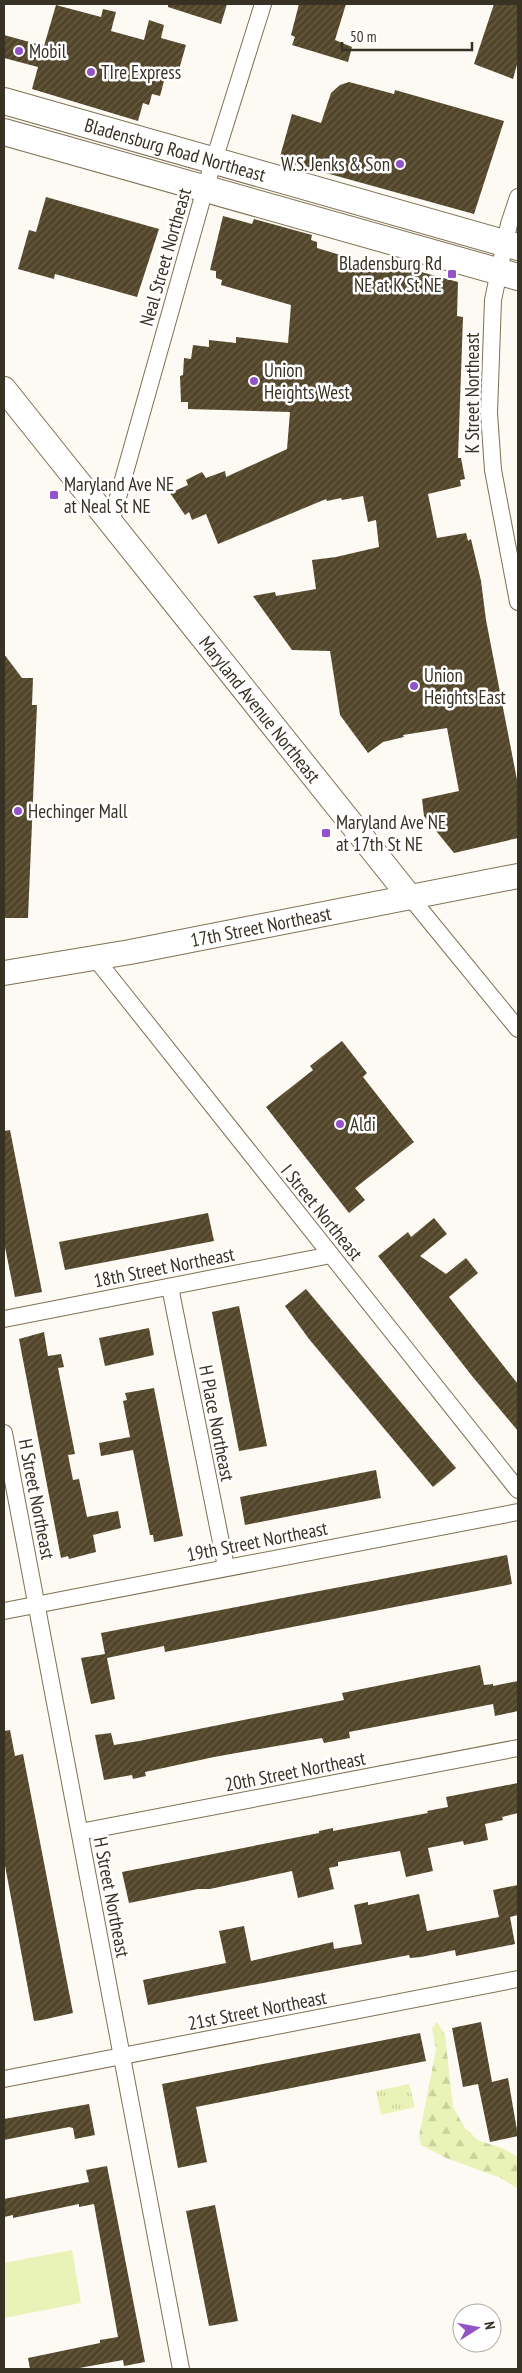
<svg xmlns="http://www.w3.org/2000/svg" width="522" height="2373" font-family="'PT Sans Narrow',sans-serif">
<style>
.forest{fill:url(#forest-firs)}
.park{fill:url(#park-tufts)}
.pitch{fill:#eaf3b7}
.building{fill:url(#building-hatch)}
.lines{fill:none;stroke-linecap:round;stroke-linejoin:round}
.street-casing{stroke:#7f7154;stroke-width:18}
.secondary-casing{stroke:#7f7154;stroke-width:26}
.primary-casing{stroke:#7f7154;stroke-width:28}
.street{stroke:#fff;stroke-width:16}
.secondary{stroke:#fff;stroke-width:24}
.primary{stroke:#fff;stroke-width:26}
.poi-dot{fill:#9252c8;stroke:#fff;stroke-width:2}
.labels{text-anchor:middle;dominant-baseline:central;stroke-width:5;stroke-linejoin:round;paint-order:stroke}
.poi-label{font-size:19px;fill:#383225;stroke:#fff;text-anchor:start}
.street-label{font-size:19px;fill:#383225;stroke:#fff}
</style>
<defs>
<pattern id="forest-firs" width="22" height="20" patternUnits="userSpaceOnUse" patternTransform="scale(1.25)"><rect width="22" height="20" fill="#eaf3b7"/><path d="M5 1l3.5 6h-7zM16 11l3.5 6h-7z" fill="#c9d19d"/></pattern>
<pattern id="park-tufts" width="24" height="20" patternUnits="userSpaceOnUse" patternTransform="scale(1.25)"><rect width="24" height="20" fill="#eaf3b7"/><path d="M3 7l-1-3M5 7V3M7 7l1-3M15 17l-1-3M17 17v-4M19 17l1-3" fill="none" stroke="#c9d19d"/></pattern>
<pattern id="building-hatch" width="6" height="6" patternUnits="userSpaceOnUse" patternTransform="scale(1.25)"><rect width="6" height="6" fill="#52452a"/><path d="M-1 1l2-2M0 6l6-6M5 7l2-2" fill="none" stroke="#695e48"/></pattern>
</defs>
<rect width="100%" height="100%" fill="#fdf9f3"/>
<polygon class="forest" points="437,2022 445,2035 453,2107 465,2128 479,2141 502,2148 518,2157 518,2189 501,2178 446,2158 421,2145 419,2136 436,2050 432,2028"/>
<polygon class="park" points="409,2084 415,2107 381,2115 376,2091"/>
<polygon class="pitch" points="72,2250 81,2303 4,2318 4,2263"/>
<g class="building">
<polygon points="168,4 227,4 221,24 168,7"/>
<polygon points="299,4 346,4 335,40 352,47 348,62 292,45 295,37 291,35"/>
<polygon points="494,4 518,4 518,61 513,79 474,64"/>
<polygon points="56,5 101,17 103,9 116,12 111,31 144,40 149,20 164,25 161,38 186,45 178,73 167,70 160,96 152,94 149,105 143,103 138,121 32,89 38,67 4,58 4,35 44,46"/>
<polygon points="349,82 394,94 395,90 504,121 474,214 279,160 292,114 321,123 331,93 340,85"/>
<polygon points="46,197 159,229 137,297 55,274 54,279 18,269 29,230 36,232"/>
<polygon points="223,216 252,224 254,219 312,235 311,240 317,242 317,248 377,266 377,260 458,282 457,316 463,317 458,458 461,458 465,479 460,480 461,486 428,494 437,538 466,533 468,541 471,539 481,581 486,620 518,785 518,838 454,853 424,816 422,799 459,791 447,728 403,735 404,737 383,742 368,753 340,715 330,651 292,650 253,596 275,592 276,596 316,589 312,560 336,557 379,547 376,520 368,522 363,496 342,500 341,498 327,501 326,499 218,544 206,514 192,520 189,512 185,515 170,493 188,485 186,480 202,472 206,478 225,471 226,477 287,449 290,412 188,409 188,402 181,402 180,376 183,375 184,358 191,359 193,345 209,347 209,340 236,343 236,337 288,343 291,305 221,285 222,280 216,278 216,271 210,270"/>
<polygon points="4,654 22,678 33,678 32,705 37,705 28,918 4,918"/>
<polygon points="342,1041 367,1073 363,1077 414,1142 355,1188 365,1200 349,1213 266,1107 313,1070 310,1066"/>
<polygon points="10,1130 42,1292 15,1297 4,1242 4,1131"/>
<polygon points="208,1213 214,1241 65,1270 59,1242"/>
<polygon points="434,1218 447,1234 420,1256 446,1274 466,1258 478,1273 449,1297 518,1384 518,1431 472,1376 378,1256 408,1232 411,1237"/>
<polygon points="306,1289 456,1468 433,1487 309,1339 285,1306"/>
<polygon points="239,1306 267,1446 239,1451 212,1312"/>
<polygon points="149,1328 154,1355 105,1366 99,1338"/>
<polygon points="44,1332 48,1356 61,1354 64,1367 58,1368 75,1454 68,1455 73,1480 79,1479 87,1517 118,1511 121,1528 93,1535 96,1552 69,1559 68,1556 61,1558 19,1339"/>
<polygon points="154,1388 183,1536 154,1542 153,1535 150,1535 133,1450 101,1456 99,1443 130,1437 123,1401 127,1400 125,1393"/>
<polygon points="376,1470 381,1498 245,1525 240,1497"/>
<polygon points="507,1555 512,1584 165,1652 164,1646 107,1658 115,1699 91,1704 81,1658 105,1654 101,1633"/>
<polygon points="480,1665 484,1685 493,1684 493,1686 518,1681 518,1711 495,1716 493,1704 349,1732 350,1738 324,1743 322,1738 214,1757 145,1772 146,1776 133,1779 132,1775 104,1780 95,1735 111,1733 114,1745 139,1741 344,1700 342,1693"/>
<polygon points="10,1730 15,1756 23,1754 73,2013 42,2020 34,2021 4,1860 4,1731"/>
<polygon points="518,1783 518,1813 502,1817 503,1820 485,1824 488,1840 464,1845 463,1841 428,1848 433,1871 406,1877 400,1851 338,1862 338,1866 329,1868 334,1889 298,1898 292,1871 210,1889 198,1889 129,1903 122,1872 319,1833 319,1831 333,1828 333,1831 428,1813 427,1811 448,1807 446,1797"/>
<polygon points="518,1885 518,1915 510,1917 515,1944 456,1956 455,1950 421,1957 410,1958 409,1955 148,2005 143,1980 226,1963 219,1931 244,1926 251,1961 333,1942 334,1949 362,1944 354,1905 368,1902 368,1905 419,1894 427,1931 499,1917 493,1890"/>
<polygon points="481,2022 492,2082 508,2078 518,2136 490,2142 478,2084 463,2087 452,2028"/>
<polygon points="420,2033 426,2061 196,2107 207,2162 178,2168 162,2084"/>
<polygon points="89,2104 95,2135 75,2139 73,2128 69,2127 4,2140 4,2119"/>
<polygon points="107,2166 145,2362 124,2366 123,2360 74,2369 30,2369 28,2358 100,2343 100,2340 118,2337 94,2204 79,2207 79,2204 13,2218 13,2215 4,2217 4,2199 89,2182 86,2170"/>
<polygon points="215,2205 238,2321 209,2326 186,2211"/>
</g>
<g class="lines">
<defs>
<g id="street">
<polyline points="518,197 509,224 493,300 489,413 493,470 518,602"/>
<polyline points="111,522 205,189 263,4"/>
<polyline points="410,897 518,1029"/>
<polyline points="95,958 518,1490"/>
<polyline points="170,1287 226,1567"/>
<polyline points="4,1319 331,1255"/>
<polyline points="4,1433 181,2369"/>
<polyline points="4,1611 518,1512"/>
<polyline points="80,1832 518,1748"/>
<polyline points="4,2079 518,1979"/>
</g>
<g id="secondary">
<path id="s1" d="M4 389 410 897"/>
<path id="s2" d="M4 973 130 952 518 876"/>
</g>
<g id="primary">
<path id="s3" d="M4 101 518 247"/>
<polyline points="4,132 518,277"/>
</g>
</defs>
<use href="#street" class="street-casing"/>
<use href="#secondary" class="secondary-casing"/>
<use href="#primary" class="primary-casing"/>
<use href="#street" class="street"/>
<use href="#secondary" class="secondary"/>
<use href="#primary" class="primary"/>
</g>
<g class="poi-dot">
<circle cx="19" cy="51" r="5"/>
<circle cx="91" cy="72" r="5"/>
<circle cx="400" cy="164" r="5"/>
<rect x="447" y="269" width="10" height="10" rx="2.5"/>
<circle cx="254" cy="381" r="5"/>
<rect x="49" y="490" width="10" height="10" rx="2.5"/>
<circle cx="414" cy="686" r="5"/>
<circle cx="18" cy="811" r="5"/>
<rect x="321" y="828" width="10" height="10" rx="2.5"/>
<circle cx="340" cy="1124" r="5"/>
</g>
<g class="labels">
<g class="poi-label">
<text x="29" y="51">Mobil</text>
<text x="101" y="72">TIre Express</text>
<text x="390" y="164" text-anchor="end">W.S. Jenks &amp; Son</text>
<text x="442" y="263" text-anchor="end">Bladensburg Rd<tspan x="442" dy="22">NE at K St NE</tspan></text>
<text x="264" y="370">Union<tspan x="264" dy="22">Heights West</tspan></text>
<text x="64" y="484">Maryland Ave NE<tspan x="64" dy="22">at Neal St NE</tspan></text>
<text x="424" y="675">Union<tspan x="424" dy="22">Heights East</tspan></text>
<text x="28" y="811">Hechinger Mall</text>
<text x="336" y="822">Maryland Ave NE<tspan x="336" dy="22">at 17th St NE</tspan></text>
<text x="350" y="1124">Aldi</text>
</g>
<g class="street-label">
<text stroke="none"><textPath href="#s3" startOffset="178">Bladensburg Road Northeast</textPath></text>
<text transform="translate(165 257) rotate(-74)">Neal Street Northeast</text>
<text transform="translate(472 393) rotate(-90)">K Street Northeast</text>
<text stroke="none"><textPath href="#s1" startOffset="410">Maryland Avenue Northeast</textPath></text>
<text stroke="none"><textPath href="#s2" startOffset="261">17th Street Northeast</textPath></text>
<text transform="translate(322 1212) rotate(51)">I Street Northeast</text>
<text transform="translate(164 1267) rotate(-11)">18th Street Northeast</text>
<text transform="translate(217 1423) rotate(79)">H Place Northeast</text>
<text transform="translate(37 1499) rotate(79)">H Street Northeast</text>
<text transform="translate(257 1541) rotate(-11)">19th Street Northeast</text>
<text transform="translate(295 1771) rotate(-11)">20th Street Northeast</text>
<text transform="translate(112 1897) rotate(79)">H Street Northeast</text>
<text transform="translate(257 2010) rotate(-11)">21st Street Northeast</text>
</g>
</g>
<rect width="522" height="2373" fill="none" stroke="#383225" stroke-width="10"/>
<g transform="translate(477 2328) rotate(79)"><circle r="24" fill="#ffffff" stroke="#afada8"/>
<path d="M0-4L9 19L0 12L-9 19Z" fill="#9252c8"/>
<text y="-8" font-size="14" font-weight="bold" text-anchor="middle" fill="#383225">N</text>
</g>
<path d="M342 42v8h130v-8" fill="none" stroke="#383225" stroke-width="2.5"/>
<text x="350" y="42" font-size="15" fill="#383225" stroke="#ffffff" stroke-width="4" paint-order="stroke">50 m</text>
</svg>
